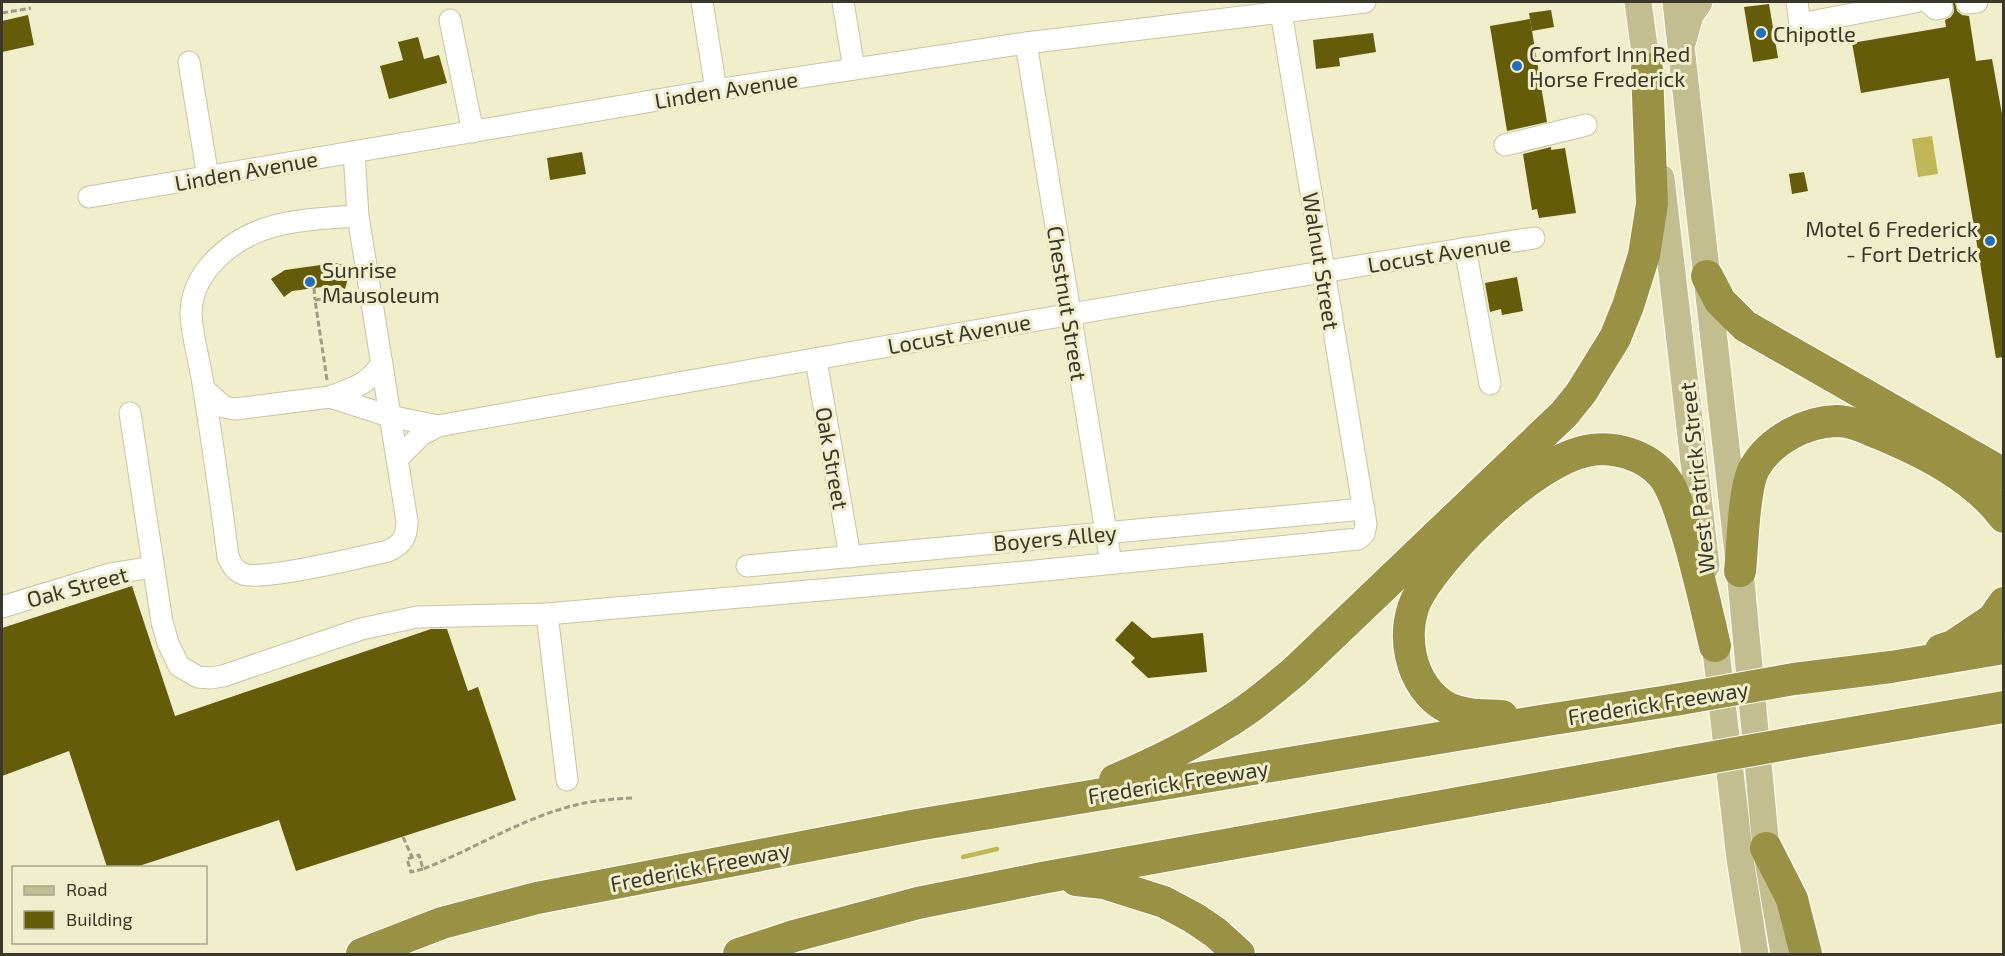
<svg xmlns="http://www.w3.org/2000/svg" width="2005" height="956" font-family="'Exo 2',sans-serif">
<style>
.water{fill:#c0b756}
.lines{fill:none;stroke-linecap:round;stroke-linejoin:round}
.stream{stroke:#c0b756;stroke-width:4.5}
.building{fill:#645c09}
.minor-casing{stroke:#c7c5a3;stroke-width:23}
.major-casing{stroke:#fff;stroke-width:29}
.highway-casing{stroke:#fff;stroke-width:34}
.path{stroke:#9e9c82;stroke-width:3;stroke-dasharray:6 3;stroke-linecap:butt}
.minor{stroke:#fff;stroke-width:21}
.major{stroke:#c2be8f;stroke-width:27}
.highway{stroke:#999245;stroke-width:32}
.highway-bridge-casing{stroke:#fff;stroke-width:34;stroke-linecap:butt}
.highway-bridge{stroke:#999245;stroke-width:32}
.poi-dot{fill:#226dbc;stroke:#f1eecb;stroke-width:2}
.labels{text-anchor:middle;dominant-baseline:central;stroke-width:6;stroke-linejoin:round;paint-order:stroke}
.poi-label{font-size:22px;fill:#39382a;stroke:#f1eecb;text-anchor:start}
.street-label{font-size:22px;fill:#39382a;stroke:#f1eecb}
</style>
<rect width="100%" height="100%" fill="#f1eecb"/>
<polygon class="water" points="1932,136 1938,174 1918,177 1912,139"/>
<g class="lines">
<polyline class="stream" points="963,857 997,849"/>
</g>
<g class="building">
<polygon points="1953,2 1955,2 1957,11 1962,15 1969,16 1976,61 1992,59 2004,125 2004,357 1996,358 1949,78 1861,93 1852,43 1946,27 1945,20 1951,17 1954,12"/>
<polygon points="1769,4 1778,58 1753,62 1744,7"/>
<polygon points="1551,10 1554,27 1532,31 1529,13"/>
<polygon points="28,15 34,45 2,52 2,21"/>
<polygon points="1530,19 1547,122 1507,131 1490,26"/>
<polygon points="1373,33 1376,52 1339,58 1340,66 1316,69 1313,40"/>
<polygon points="418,37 424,59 439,55 447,83 389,99 380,66 403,60 398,42"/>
<polygon points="1551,147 1551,150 1565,148 1576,213 1539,218 1537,209 1532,210 1523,154"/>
<polygon points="582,152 586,174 550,180 547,158"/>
<polygon points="1804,172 1808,191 1792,194 1789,174"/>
<polygon points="335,263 351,267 345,289 337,285 292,291 284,297 271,279 285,270"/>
<polygon points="1517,277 1523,311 1502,315 1501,309 1490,312 1485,283"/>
<polygon points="132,586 175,716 431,629 447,629 468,691 478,687 516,800 296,871 279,820 136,867 107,867 69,751 2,776 2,628"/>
<polygon points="1132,621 1152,638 1203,633 1207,672 1148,678 1131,662 1135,658 1115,640"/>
</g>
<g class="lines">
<defs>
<g id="minor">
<polyline points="702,2 716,90"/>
<polyline points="843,2 854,69"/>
<polyline points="1797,2 1800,24 1915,2"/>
<polyline points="1928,2 1936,9 1942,8"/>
<polyline points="1967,3 1977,2"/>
<polyline points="450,20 473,132"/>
<polyline points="1026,43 1111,563"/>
<polyline points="189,62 208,177"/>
<polyline points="1505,145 1586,125"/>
<path d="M354 152 358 216 407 521C407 537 403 544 388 551 361 557 265 581 243 574 235 571 232 565 228 557 221 502 213 446 204 390 201 366 192 338 191 314 191 296 197 282 208 268 248 220 300 220 358 216"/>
<polyline points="89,197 716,90 1026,43 1365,2"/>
<polyline points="1465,248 1490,384"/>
<polyline points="816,360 850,557"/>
<polyline points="204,389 224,407 235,409 330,397 389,416 438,426"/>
<path d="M330 397C354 387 367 386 382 363"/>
<polyline points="130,413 162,622 168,643 179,666 198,677 210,678 223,676 361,629 417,617 547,614 1025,572 1358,539 1364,534 1366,524 1281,12"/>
<path d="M397 459 421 435 438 426C803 361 1168 295 1534 238"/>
<polyline points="747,566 1364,509"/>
<polyline points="2,607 110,574 152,567"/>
<polyline points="547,614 567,780"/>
</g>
<g id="major">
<polyline points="1638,2 1650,90"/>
<polyline points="1676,2 1740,571 1766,848 1784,954"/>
<polyline points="1683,40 1690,15 1699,2"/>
<polyline points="1661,178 1706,566"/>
<polyline points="1713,625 1740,859 1755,954"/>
</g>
<g id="highway">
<polyline points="1707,276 1720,301 1745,326 2004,474"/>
<path d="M1740 571C1743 546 1743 487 1755 467 1771 440 1805 422 1836 421 1852 421 1865 428 1880 434 1925 453 1974 477 2004 517"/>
<polyline points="1941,650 1953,646 1993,619 2004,603"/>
<polyline points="1794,679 1891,667 2004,648"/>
<path d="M1502 716C1483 715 1465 716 1448 708 1409 688 1398 629 1420 593 1447 547 1534 462 1586 451 1613 445 1647 455 1664 477 1675 492 1679 510 1685 527 1697 566 1706 606 1715 646"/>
<polyline points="1804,741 2004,707"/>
<path d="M1115 780C1152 764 1188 747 1223 725 1249 710 1271 691 1294 672L1564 414 1581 393 1615 338 1628 306 1644 255 1652 204 1647 69"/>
<polyline points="1766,848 1792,899 1806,954"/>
<polyline points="1076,880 1104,883 1164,902 1194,918 1216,933 1239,954"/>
<polyline points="362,954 442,923 537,898 917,825 1547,720 1675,700"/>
<polyline points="739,954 794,936 918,903 1042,878 1680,763"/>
</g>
</defs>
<use href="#minor" class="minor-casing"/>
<use href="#major" class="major-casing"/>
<use href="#highway" class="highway-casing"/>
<g class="path">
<polyline points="2,13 31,8"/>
<polyline points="314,288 315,300"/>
<polyline points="327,380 315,300 354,295"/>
<polyline points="403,837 412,857"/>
<path d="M423 869 411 872 407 859 419 855 423 869C472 850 517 821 568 807 589 801 610 799 632 798"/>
</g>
<use href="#minor" class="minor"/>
<use href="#major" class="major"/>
<use href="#highway" class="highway"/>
<defs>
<g id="highway-bridge">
<polyline points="1675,700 1794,679"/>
<polyline points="1680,763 1804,741"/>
</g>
</defs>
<use href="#highway-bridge" class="highway-bridge-casing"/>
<use href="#highway-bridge" class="highway-bridge"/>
</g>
<g class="poi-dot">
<circle cx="1761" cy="33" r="6"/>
<circle cx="1517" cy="66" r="6"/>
<circle cx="1990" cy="241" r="6"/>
<circle cx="310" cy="282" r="6"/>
</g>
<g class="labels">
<g class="poi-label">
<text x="1773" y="33">Chipotle</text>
<text x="1529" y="53">Comfort Inn Red<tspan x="1529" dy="25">Horse Frederick</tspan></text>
<text x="1978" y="228" text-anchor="end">Motel 6 Frederick<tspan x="1978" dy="25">- Fort Detrick</tspan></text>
<text x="322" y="269">Sunrise<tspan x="322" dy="25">Mausoleum</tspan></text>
</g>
<g class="street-label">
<text transform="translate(726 89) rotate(-9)">Linden Avenue</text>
<text transform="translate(246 170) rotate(-10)">Linden Avenue</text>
<text transform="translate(1439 253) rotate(-9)">Locust Avenue</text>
<text transform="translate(1322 261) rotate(81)">Walnut Street</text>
<text transform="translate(1068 303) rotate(81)">Chestnut Street</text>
<text transform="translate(959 333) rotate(-10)">Locust Avenue</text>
<text transform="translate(833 458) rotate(80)">Oak Street</text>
<text transform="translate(1696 478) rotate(-96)">West Patrick Street</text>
<text transform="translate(1055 537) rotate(-5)">Boyers Alley</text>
<text transform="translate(77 586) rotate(-15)">Oak Street</text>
<text transform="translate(1658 702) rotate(-9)">Frederick Freeway</text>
<text transform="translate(1178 781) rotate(-9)">Frederick Freeway</text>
<text transform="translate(700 866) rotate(-11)">Frederick Freeway</text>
</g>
</g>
<rect width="2005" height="956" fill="none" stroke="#39382a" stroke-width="6"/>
<rect x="12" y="866" width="195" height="78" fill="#f1eecb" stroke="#a7a58b" stroke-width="1.5"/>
<rect x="24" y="886" width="30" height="9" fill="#c2be8f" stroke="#a7a58b" stroke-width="1.5"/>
<text x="66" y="896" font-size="18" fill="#39382a">Road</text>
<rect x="24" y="911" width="30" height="18" fill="#645c09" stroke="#a7a58b" stroke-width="1.5"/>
<text x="66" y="926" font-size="18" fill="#39382a">Building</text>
</svg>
